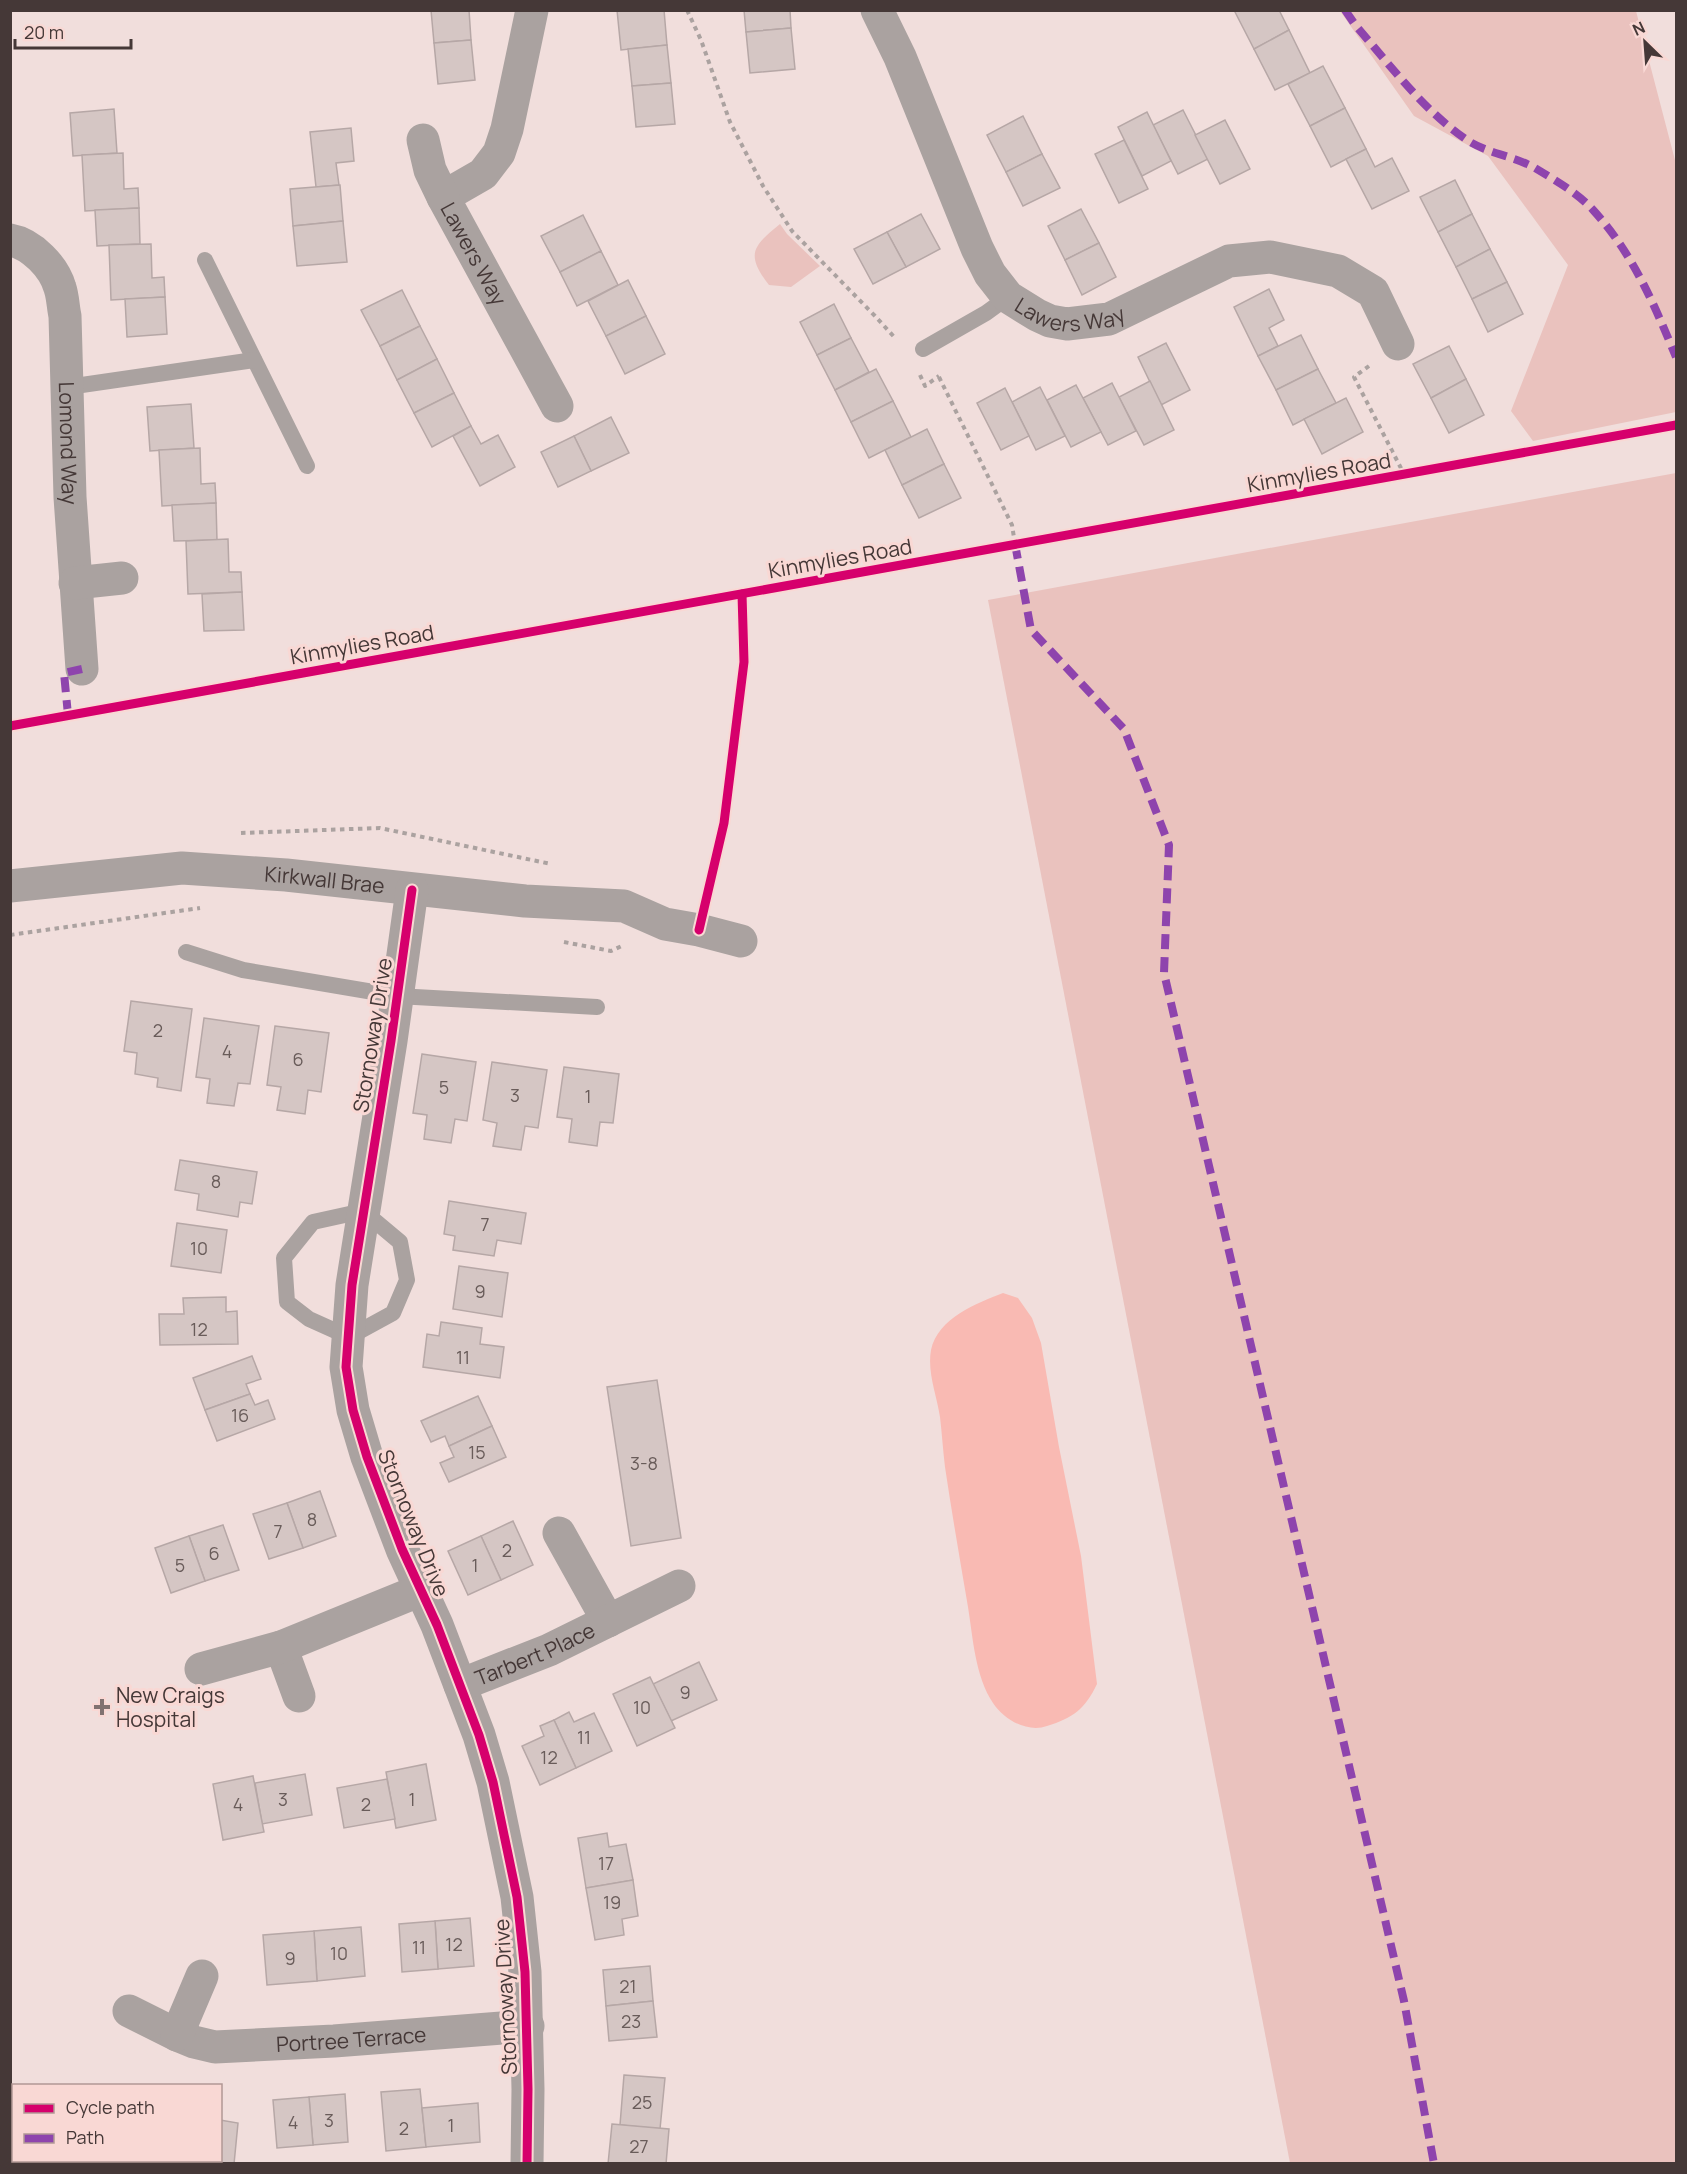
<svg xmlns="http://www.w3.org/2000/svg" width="1687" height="2174" font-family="Manrope,sans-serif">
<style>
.green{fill:#eac2be}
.water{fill:#f9bab3}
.building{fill:#d5c6c4;stroke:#b6a7a6;stroke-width:1.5}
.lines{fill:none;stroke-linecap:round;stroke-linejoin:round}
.path{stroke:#aba2a0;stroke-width:4;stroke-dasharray:4.5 4.5;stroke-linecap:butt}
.service{stroke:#aaa2a0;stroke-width:16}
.minor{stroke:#aaa2a0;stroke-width:33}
.quiet{stroke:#8e44ad;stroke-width:8;stroke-dasharray:15 8;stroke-linecap:butt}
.cycleway-casing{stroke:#f9d8d4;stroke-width:13}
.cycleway{stroke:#d6006c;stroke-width:9}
.poi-dot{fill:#817271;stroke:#f9d8d4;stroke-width:2}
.labels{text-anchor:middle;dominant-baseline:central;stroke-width:6;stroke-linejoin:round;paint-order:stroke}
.number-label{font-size:18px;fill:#695c5a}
.street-label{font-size:21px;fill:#453837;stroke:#f9d8d4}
.poi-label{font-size:21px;fill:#453837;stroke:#f9d8d4;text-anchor:start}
</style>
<rect width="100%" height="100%" fill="#f1dedc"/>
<g class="green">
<polygon points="1340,11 1636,11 1676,164 1676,412 1533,441 1511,411 1568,265 1488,156 1414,116"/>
<path d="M780 224 787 234 820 266 791 287 769 285C745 254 753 246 780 224Z"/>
<polygon points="1676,473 1676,2163 1290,2163 988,600"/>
</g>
<path class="water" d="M1003 1293 1018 1298 1032 1318 1041 1343 1059 1447 1081 1556 1097 1684C1085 1709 1073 1718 1047 1726 1028 1733 1004 1720 993 1703 975 1676 973 1638 968 1607 960 1560 952 1514 945 1467 943 1451 942 1434 940 1417 937 1396 927 1372 931 1350 938 1318 977 1303 1003 1293Z"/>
<g class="building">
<polygon points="431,10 469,10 471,40 434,43"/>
<polygon points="617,10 664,10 667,45 621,50"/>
<polygon points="744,10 790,10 791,28 746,32"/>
<polygon points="1234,10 1279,10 1289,30 1254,49"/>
<polygon points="791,28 795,69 750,73 746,32"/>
<polygon points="1289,30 1310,73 1275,90 1254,49"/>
<polygon points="471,40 475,80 438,84 434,43"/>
<polygon points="667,45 671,83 632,86 628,49"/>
<polygon points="1323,66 1345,108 1310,126 1288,84"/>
<polygon points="671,83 675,124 636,127 632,86"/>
<polygon points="1345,108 1366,149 1331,167 1310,126"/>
<polygon points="114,109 117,153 73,156 70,113"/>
<polygon points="1183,110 1208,159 1178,174 1153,125"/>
<polygon points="1147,112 1171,161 1142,176 1118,127"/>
<polygon points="1023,116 1042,154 1006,172 987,135"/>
<polygon points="1225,120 1250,169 1220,184 1195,135"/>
<polygon points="351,128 354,161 336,163 339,185 316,187 310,132"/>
<polygon points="1124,140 1148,189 1119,203 1095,154"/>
<polygon points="1366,149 1375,167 1392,158 1409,191 1372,209 1346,159"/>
<polygon points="123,153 124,189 138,188 139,208 85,211 82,155"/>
<polygon points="1042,154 1060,188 1023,206 1006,172"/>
<polygon points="1455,180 1472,214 1438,232 1420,197"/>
<polygon points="340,185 343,221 293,226 290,189"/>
<polygon points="139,208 140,244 97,246 95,210"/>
<polygon points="1081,209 1099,243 1065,260 1048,226"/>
<polygon points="921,214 940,249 906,267 887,232"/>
<polygon points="1472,214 1490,249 1456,267 1438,232"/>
<polygon points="583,215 601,251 560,272 541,236"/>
<polygon points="343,221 347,262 297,266 293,226"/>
<polygon points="887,232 906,267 873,284 854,249"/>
<polygon points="1099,243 1116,277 1082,295 1065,260"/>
<polygon points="151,244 152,278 164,277 165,297 111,300 109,245"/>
<polygon points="1490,249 1507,282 1472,299 1456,267"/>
<polygon points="601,251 618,285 577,306 560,272"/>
<polygon points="628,280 646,316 606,336 588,301"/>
<polygon points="1507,282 1523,314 1488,332 1472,299"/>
<polygon points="1269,289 1284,320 1269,328 1278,346 1258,356 1234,307"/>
<polygon points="402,290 420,326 380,346 361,310"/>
<polygon points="165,297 167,334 127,337 125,299"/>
<polygon points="834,304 851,338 817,355 800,322"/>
<polygon points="646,316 665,354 625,374 606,336"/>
<polygon points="420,326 437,359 397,380 380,346"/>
<polygon points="1301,335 1318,369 1276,390 1258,356"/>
<polygon points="851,338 869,372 835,390 817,355"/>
<polygon points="1166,343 1190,390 1161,405 1138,357"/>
<polygon points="1449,346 1466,379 1431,398 1413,364"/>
<polygon points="437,359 454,393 414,413 397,380"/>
<polygon points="876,369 893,401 851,422 835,390"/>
<polygon points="1318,369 1336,403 1293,425 1276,390"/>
<polygon points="1466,379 1484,415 1449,433 1431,398"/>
<polygon points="1150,381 1174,430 1144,445 1119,397"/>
<polygon points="1112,383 1136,431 1108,445 1083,398"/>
<polygon points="1076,385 1101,432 1071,447 1047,400"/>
<polygon points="1040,387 1065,436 1036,450 1012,402"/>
<polygon points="1005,388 1029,436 1001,450 977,403"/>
<polygon points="454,393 471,426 432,447 414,413"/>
<polygon points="1346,398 1363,432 1322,454 1304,419"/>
<polygon points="893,401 911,437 869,458 851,422"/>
<polygon points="191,404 194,448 150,451 147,407"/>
<polygon points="611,417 629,453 591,471 574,436"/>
<polygon points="471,426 481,444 498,435 515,467 480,486 453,436"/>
<polygon points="927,429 944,464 902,485 885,450"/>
<polygon points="574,436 591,471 558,487 541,452"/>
<polygon points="200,448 201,484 215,483 216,503 162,506 159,450"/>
<polygon points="944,464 961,498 919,518 902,485"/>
<polygon points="216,503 217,540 174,541 172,505"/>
<polygon points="228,539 229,572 241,572 242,592 188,594 186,541"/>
<polygon points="242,592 244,630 204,631 202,594"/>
<polygon points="131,1001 192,1009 181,1091 157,1087 158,1078 135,1074 137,1053 124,1051"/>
<polygon points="204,1018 259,1026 250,1084 238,1083 234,1106 207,1103 210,1079 196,1077"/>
<polygon points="275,1026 329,1033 321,1092 308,1090 305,1114 277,1110 281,1087 267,1085"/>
<polygon points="422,1054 476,1062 467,1121 455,1119 451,1143 424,1139 427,1115 413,1113"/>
<polygon points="492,1062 547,1070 538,1128 525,1126 521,1150 493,1146 497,1123 483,1120"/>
<polygon points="564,1067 619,1074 613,1123 600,1122 597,1146 569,1142 572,1119 557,1117"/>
<polygon points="180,1160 257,1172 252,1204 240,1202 238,1217 197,1210 199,1194 175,1190"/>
<polygon points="449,1201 526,1213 521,1244 497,1240 494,1256 453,1250 455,1236 444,1234"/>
<polygon points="177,1223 227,1230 221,1273 171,1266"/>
<polygon points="459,1266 508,1273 502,1317 453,1309"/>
<polygon points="226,1297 226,1312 237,1311 238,1344 160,1345 159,1314 184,1314 183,1298"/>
<polygon points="441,1322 482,1328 480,1344 504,1347 500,1378 423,1367 427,1334 439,1336"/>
<polygon points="252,1356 261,1379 246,1384 250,1394 205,1410 193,1378"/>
<polygon points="657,1380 681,1538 631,1546 607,1387"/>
<polygon points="250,1394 255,1405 268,1400 275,1419 217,1441 205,1410"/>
<polygon points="478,1396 492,1426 449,1446 445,1436 431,1442 421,1421"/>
<polygon points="492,1426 506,1457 449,1482 440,1463 454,1457 449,1446"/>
<polygon points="320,1491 336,1536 303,1548 287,1503"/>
<polygon points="287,1503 303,1548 269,1559 253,1514"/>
<polygon points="513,1521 533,1565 501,1580 481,1536"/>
<polygon points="223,1525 239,1570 205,1581 189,1536"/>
<polygon points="189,1536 205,1581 171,1593 155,1548"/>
<polygon points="481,1536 501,1580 468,1595 448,1551"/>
<polygon points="699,1662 717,1700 671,1721 653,1684"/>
<polygon points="650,1677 675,1728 637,1746 613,1694"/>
<polygon points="569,1712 574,1722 594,1713 612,1751 576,1768 554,1720"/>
<polygon points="554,1720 576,1768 540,1785 522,1746 544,1736 540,1726"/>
<polygon points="426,1764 436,1820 396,1828 386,1772"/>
<polygon points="305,1774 312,1815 262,1824 255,1783"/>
<polygon points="253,1776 264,1832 223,1840 213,1784"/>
<polygon points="387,1779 395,1819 344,1828 337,1788"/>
<polygon points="607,1833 609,1847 626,1844 633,1880 586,1888 578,1838"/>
<polygon points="633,1880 638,1916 622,1919 624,1935 595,1940 586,1888"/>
<polygon points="470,1918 474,1966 438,1969 435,1921"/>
<polygon points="435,1921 438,1969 402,1972 399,1924"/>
<polygon points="361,1927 365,1976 317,1981 314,1931"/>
<polygon points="314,1931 317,1981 267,1985 263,1935"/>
<polygon points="650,1966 653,2001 606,2006 603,1970"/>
<polygon points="653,2001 657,2037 609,2041 606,2006"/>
<polygon points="624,2075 665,2078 660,2129 620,2125"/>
<polygon points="420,2089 426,2147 386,2151 381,2092"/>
<polygon points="345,2094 348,2142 313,2145 309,2097"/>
<polygon points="309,2097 313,2145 277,2148 273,2100"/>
<polygon points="478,2103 480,2142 426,2147 422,2108"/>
<polygon points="220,2120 238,2123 234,2164 183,2164 184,2160 220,2160"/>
<polygon points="612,2124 669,2129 666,2164 608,2164"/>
<polygon points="134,2160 184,2160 183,2164 155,2164"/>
</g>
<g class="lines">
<g class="path">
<polyline points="687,10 701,40 730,122 763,186 792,231 875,316 896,339"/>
<polyline points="1369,366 1354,377 1404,474"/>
<polyline points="920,375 925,386 939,376"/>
<polyline points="939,377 1012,525 1015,544"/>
<polyline points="241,833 380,828 551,864"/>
<polyline points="10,935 200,908"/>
<polyline points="564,942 611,951 624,945"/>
</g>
<g class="service">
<polyline points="205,260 307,466"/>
<polyline points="923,349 986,313 1008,297"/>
<polyline points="68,387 254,360"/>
<polyline points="186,952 243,970 397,996 597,1007"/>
<polygon points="363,1211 400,1242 407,1280 393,1313 349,1337 309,1319 287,1302 284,1258 313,1222"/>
</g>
<g class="minor">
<path id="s1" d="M532 10 507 129 499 153 483 174 443 197 557 406"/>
<path id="s2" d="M877 10 900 57 977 248 990 274 1008 297 1037 315 1050 321 1067 324 1109 319 1229 261 1270 257 1338 271 1373 292 1398 344"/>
<polyline points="423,140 430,170 443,197"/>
<path id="s3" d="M10 240C32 244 54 267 60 288 63 297 63 307 65 316L70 497 82 669"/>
<polyline points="75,583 122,578"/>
<path id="s4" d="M10 886 182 868 286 875 525 901 624 906 665 924 699 930 741 941"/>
<polyline points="412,890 391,1041 352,1285 346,1367 353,1410 367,1457 402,1549 437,1625 479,1735 493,1782 517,1897 525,1972 528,2089 527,2164"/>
<polyline points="559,1533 608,1621"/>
<polyline points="281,1647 299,1696"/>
<polyline points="201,1669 281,1647 421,1590"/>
<path id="s5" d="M460 1685 549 1650 679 1586"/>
<path id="s6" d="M129 2011 177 2035 194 2042 215 2047 334 2041 528 2026"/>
<polyline points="177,2035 202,1976"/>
</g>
<g class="quiet">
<path d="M1345 10 1356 26C1391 66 1423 110 1467 140 1486 153 1514 156 1535 168 1555 180 1578 193 1594 211 1633 254 1654 304 1676 357"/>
<polyline points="1015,544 1031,630 1124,729 1169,845 1164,973 1404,2001 1434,2164"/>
<polyline points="68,715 64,673 82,669"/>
</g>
<defs>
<g id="cycleway">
<polyline points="10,726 1676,425"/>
<polyline points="412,890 391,1041 352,1285 346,1367 353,1410 367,1457 402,1549 437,1625 479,1735 493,1782 517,1897 525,1972 528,2089 527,2164"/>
<polyline points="699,930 724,823 744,662 742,594"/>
</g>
</defs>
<use href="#cycleway" class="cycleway-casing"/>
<use href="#cycleway" class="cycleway"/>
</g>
<path class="poi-dot" d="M99 1698h6v6h6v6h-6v6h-6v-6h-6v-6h6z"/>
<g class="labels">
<g class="number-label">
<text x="158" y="1030">2</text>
<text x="227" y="1051">4</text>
<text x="298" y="1059">6</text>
<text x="444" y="1087">5</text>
<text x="515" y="1095">3</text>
<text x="588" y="1096">1</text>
<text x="216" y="1181">8</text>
<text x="485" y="1224">7</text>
<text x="199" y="1248">10</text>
<text x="480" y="1291">9</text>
<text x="199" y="1329">12</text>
<text x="463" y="1357">11</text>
<text x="240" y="1415">16</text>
<text x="477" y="1452">15</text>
<text x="644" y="1463">3-8</text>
<text x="312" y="1519">8</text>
<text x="278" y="1531">7</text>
<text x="507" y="1550">2</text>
<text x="214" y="1553">6</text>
<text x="180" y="1565">5</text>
<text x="475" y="1565">1</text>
<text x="685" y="1692">9</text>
<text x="642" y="1707">10</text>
<text x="584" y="1737">11</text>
<text x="549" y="1757">12</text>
<text x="283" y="1799">3</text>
<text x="412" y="1799">1</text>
<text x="238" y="1804">4</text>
<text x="366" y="1804">2</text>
<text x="606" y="1863">17</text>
<text x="612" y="1902">19</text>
<text x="454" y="1944">12</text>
<text x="419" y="1947">11</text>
<text x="339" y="1953">10</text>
<text x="290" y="1958">9</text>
<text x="628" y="1986">21</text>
<text x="631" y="2021">23</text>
<text x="642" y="2102">25</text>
<text x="329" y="2120">3</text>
<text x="293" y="2122">4</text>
<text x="451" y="2125">1</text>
<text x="404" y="2128">2</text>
<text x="639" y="2146">27</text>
</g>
<g class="street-label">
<text stroke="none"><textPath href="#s1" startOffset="284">Lawers Way</textPath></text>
<text stroke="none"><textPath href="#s2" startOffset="384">Lawers Way</textPath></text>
<text stroke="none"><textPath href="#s3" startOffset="228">Lomond Way</textPath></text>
<text transform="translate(1319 472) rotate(-10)">Kinmylies Road</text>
<text transform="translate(840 558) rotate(-10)">Kinmylies Road</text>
<text transform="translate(362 644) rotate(-10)">Kinmylies Road</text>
<text stroke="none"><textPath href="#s4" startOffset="316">Kirkwall Brae</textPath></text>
<text transform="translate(372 1035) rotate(-81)">Stornoway Drive</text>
<text transform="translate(414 1523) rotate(68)">Stornoway Drive</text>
<text stroke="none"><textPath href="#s5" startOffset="81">Tarbert Place</textPath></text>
<text transform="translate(505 1997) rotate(-93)">Stornoway Drive</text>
<text stroke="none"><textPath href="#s6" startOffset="230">Portree Terrace</textPath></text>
</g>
<g class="poi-label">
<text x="116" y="1695">New Craigs<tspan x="116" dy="24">Hospital</tspan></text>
</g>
</g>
<rect width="1687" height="2174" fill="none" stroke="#453837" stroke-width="24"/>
<rect x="12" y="2084" width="210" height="78" fill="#f9d8d4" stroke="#b19895" stroke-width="1.5"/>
<rect x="24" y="2104" width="30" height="9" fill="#d6006c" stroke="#b19895" stroke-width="1.5"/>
<text x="66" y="2114" font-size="18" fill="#453837">Cycle path</text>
<rect x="24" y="2134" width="30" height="9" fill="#8e44ad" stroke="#b19895" stroke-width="1.5"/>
<text x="66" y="2144" font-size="18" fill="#453837">Path</text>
<g transform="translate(1645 42) rotate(335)" stroke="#f9d8d4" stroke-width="4.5" paint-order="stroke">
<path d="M0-4.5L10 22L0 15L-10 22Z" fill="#453837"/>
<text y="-9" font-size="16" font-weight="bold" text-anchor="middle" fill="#453837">N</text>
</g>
<path d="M15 39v9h116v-9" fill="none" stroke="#453837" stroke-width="3"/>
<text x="24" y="39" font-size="18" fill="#453837" stroke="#f9d8d4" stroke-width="4.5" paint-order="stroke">20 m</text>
</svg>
